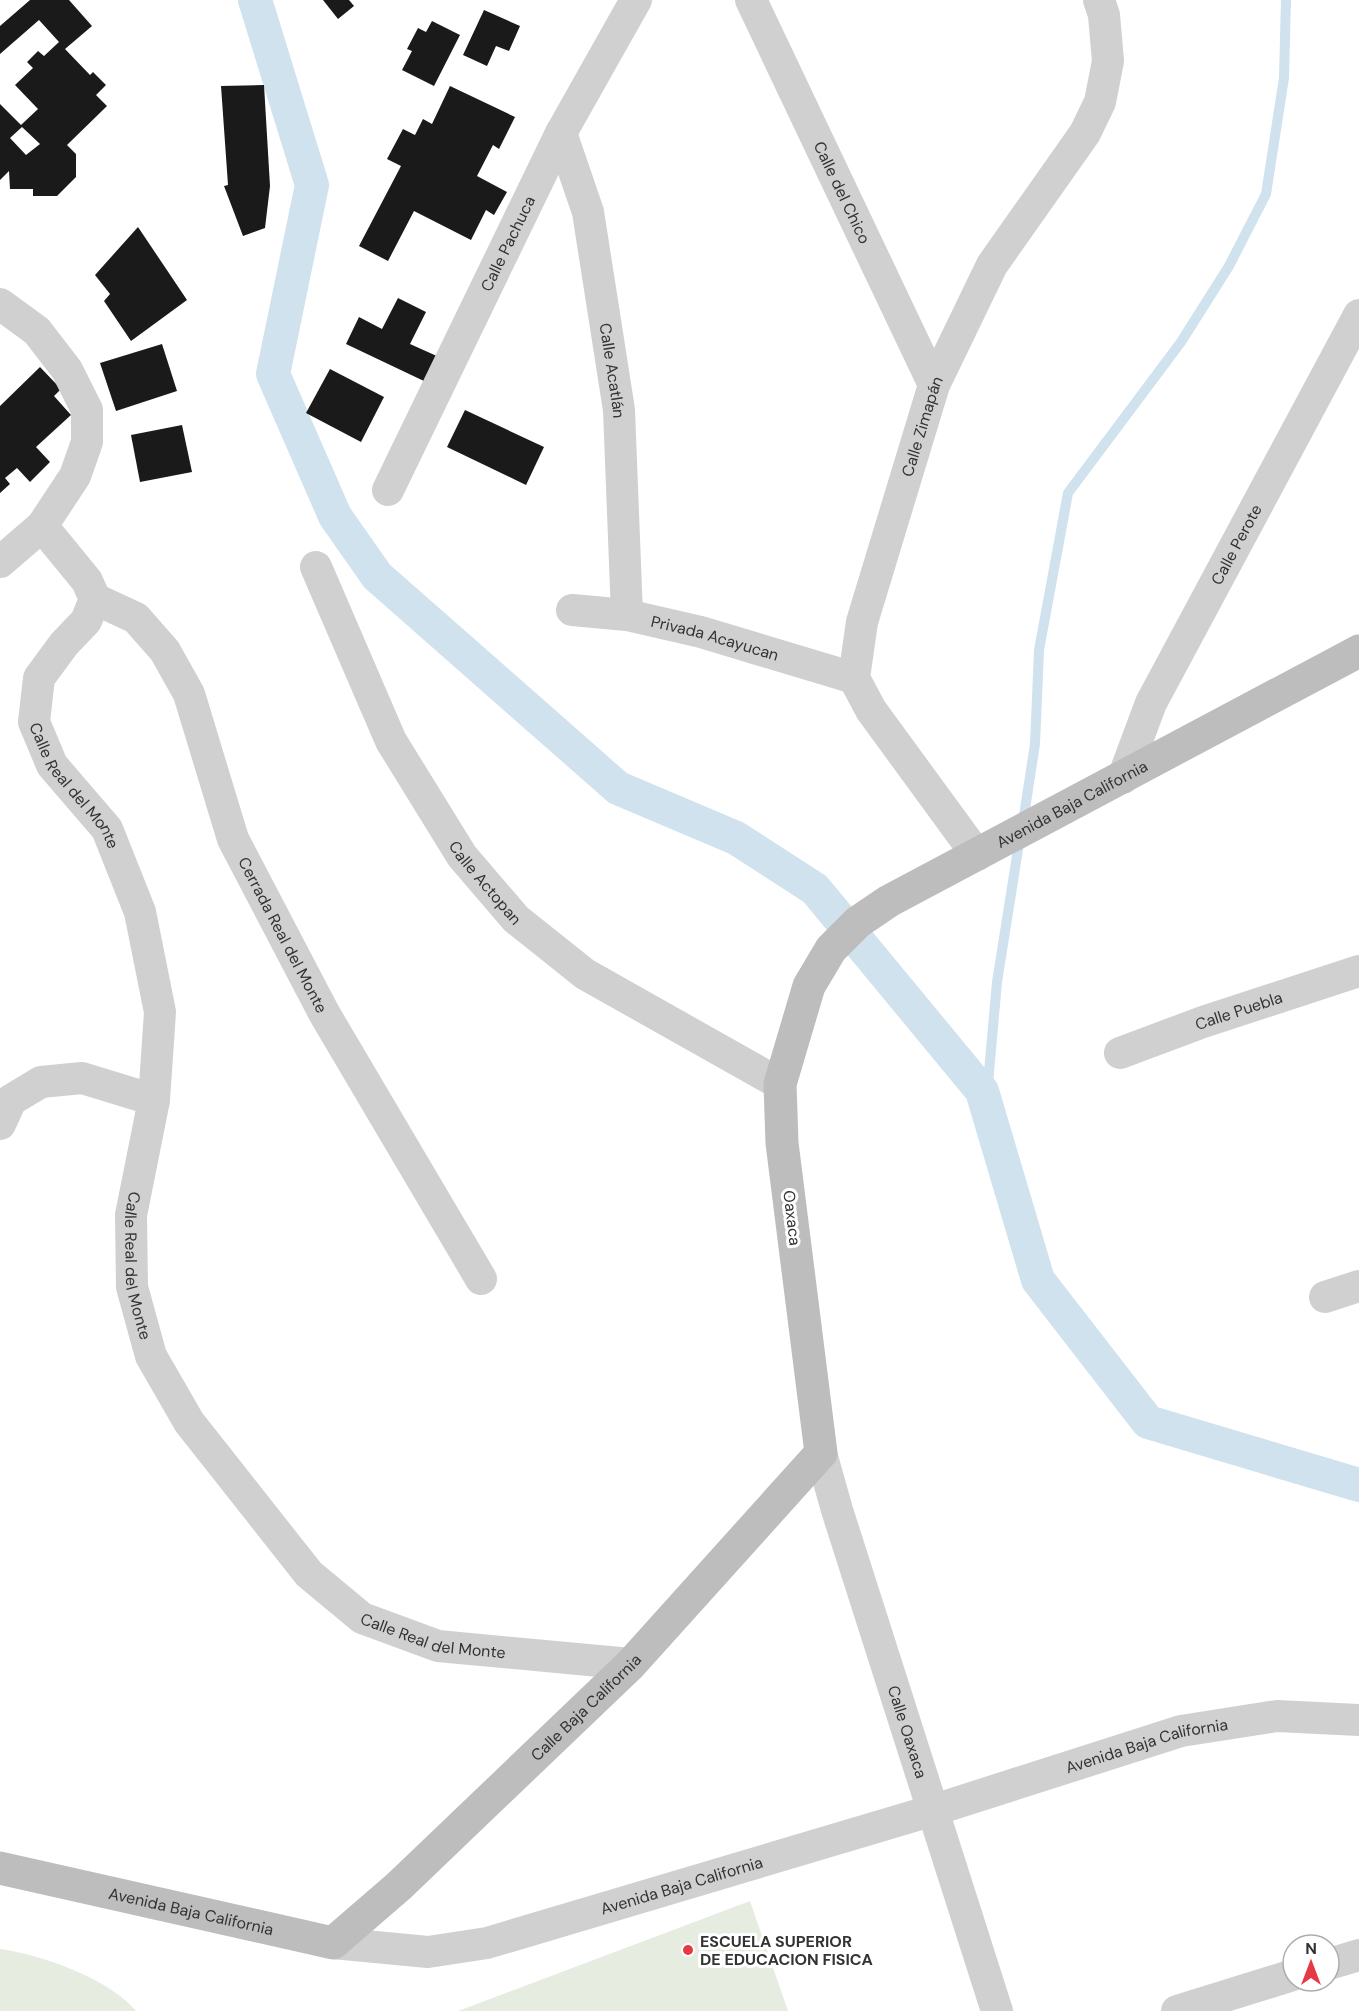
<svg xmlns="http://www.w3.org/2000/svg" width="1359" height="2011" font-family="'DM Sans',sans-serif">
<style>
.green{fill:#e6ecdf}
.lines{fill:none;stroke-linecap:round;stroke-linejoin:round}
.stream{stroke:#cfe2ee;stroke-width:10}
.canal{stroke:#cfe2ee;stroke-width:34}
.building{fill:#1a1a1a;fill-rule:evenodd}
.street{stroke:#d0d0d0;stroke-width:32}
.secondary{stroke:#bdbdbd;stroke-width:33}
.poi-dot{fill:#e63946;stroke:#fff;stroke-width:2}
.labels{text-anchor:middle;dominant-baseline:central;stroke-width:6;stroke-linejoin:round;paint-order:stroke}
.street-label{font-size:16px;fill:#333;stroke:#fff}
.poi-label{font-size:16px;font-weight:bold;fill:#333;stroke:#fff;text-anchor:start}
</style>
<rect width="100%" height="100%" fill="#fff"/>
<g class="green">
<polygon points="750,1901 788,2011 458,2011"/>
<path d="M0 1949C42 1955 108 1978 136 2011H0Z"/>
</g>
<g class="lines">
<g class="stream">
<polyline points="1023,822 1035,744 1039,650 1068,493 1181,342 1229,266 1266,194 1284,78 1286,0"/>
<polyline points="986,1106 997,982 1020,837"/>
</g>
<polyline class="canal" points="255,0 312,185 273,374 335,516 377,576 618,788 736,838 815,889 982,1091 1038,1280 1148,1422 1359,1485"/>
</g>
<g class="building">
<path d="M30 0H69L92 26 65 49 90 75 93 72 106 85 96 95 107 106 67 145 76 154V177L57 196H33V189H10L9 171 0 180V104L21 125 38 109 15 85 33 68 27 62 38 51 44 56 59 42 39 20 0 54V26ZM22 127 40 144 26 155 10 138Z"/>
<polygon points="323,0 349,0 354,6 338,19"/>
<polygon points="484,10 520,26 509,51 496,46 487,66 463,55"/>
<polygon points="432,21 460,35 434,86 402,70 412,51 407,49 418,28 426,32"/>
<polygon points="264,85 270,186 265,228 243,236 224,186 228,185 221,86"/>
<polygon points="450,86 515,117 499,149 493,145 477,176 507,192 494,215 486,210 471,240 414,211 388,261 359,246 401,166 387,159 403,129 415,135 423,119 432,124"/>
<polygon points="138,227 187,300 131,341 104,301 110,294 95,275"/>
<polygon points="398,298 426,312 410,344 439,357 426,382 346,344 359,317 382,329"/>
<polygon points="162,344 177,391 116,411 100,363"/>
<polygon points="40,367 61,389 54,396 71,415 36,447 50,462 30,482 17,468 5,478 10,484 0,493 0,406"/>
<polygon points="330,369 384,397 361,442 306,413"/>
<polygon points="465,410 544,447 526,485 447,447"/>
<polygon points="182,425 192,472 140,482 131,435"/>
</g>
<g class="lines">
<g class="street">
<path id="s1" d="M751 0 934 385"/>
<path id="s2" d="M561 133 588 212 619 410 627 615"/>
<polyline points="0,304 37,331 67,370 87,410 87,442 75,476 42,526 0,562"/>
<path id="s3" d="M388 490 561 133 636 0"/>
<path id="s4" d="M42 526 87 581 95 599 86 621 64 644 39 678 34 722 52 765 107 829 140 912 160 1012 154 1100 131 1215 132 1287 151 1356 189 1422 309 1574 362 1618 438 1646 631 1664"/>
<path id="s5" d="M316 567 391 741 462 856 516 919 585 974 780 1084"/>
<path id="s6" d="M95 599 136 618 165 651 189 694 233 839 324 1013 481 1279"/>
<path id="s7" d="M572 610 627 615 701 632 854 678"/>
<path id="s8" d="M1123 778 1151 703 1359 315"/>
<path id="s9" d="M977 855 871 710 854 678 862 622 934 385 992 265 1085 133 1100 102 1108 61 1104 15 1099 0"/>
<path id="s10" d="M1120 1053 1203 1022 1359 971"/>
<polyline points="0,1124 11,1100 41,1082 82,1078 154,1100"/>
<polyline points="1325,1297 1359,1286"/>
<path id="s11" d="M821 1453 837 1510 997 2011"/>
<path id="s12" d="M333 1943 428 1952 487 1943 934 1810 1181 1731 1277 1716 1359 1720"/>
<polyline points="1329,1964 1359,1955"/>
<polyline points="1177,2011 1293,1975"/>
</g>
<path class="secondary" id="s13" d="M0 1868 333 1943 399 1886 631 1664 821 1453 782 1143 780 1084 809 986 831 949 858 922 889 901 1359 651"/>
</g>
<circle class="poi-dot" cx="688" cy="1950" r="6"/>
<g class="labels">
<g class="street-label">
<text stroke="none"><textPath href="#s1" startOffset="213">Calle del Chico</textPath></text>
<text stroke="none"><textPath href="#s3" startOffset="274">Calle Pachuca</textPath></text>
<text stroke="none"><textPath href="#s2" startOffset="244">Calle Acatlán</textPath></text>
<text stroke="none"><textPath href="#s9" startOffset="477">Calle Zimapán</textPath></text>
<text stroke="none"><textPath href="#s8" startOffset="260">Calle Perote</textPath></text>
<text stroke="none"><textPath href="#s7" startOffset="146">Privada Acayucan</textPath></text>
<text stroke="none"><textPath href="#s4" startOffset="309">Calle Real del Monte</textPath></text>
<text stroke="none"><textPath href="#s13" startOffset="1833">Avenida Baja California</textPath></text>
<text stroke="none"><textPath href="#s5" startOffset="360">Calle Actopan</textPath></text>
<text stroke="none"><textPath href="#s6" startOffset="398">Cerrada Real del Monte</textPath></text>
<text stroke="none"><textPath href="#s10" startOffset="126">Calle Puebla</textPath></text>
<text transform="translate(792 1218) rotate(83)">Oaxaca</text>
<text stroke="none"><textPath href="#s4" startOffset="812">Calle Real del Monte</textPath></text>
<text stroke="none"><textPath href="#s4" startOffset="1317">Calle Real del Monte</textPath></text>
<text stroke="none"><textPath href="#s13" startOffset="687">Calle Baja California</textPath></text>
<text stroke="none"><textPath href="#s11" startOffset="292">Calle Oaxaca</textPath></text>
<text stroke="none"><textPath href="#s12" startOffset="844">Avenida Baja California</textPath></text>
<text stroke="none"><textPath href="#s12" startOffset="358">Avenida Baja California</textPath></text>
<text stroke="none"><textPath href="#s13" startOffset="196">Avenida Baja California</textPath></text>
</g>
<g class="poi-label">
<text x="700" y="1941">ESCUELA SUPERIOR<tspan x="700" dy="18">DE EDUCACION FISICA</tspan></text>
</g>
</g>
<g transform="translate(1311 1963)"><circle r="28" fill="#ffffff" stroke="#adadad" stroke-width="1.5"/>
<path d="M0-4.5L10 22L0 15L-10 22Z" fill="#e63946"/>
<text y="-9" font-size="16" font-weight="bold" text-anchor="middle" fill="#333333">N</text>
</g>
</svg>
